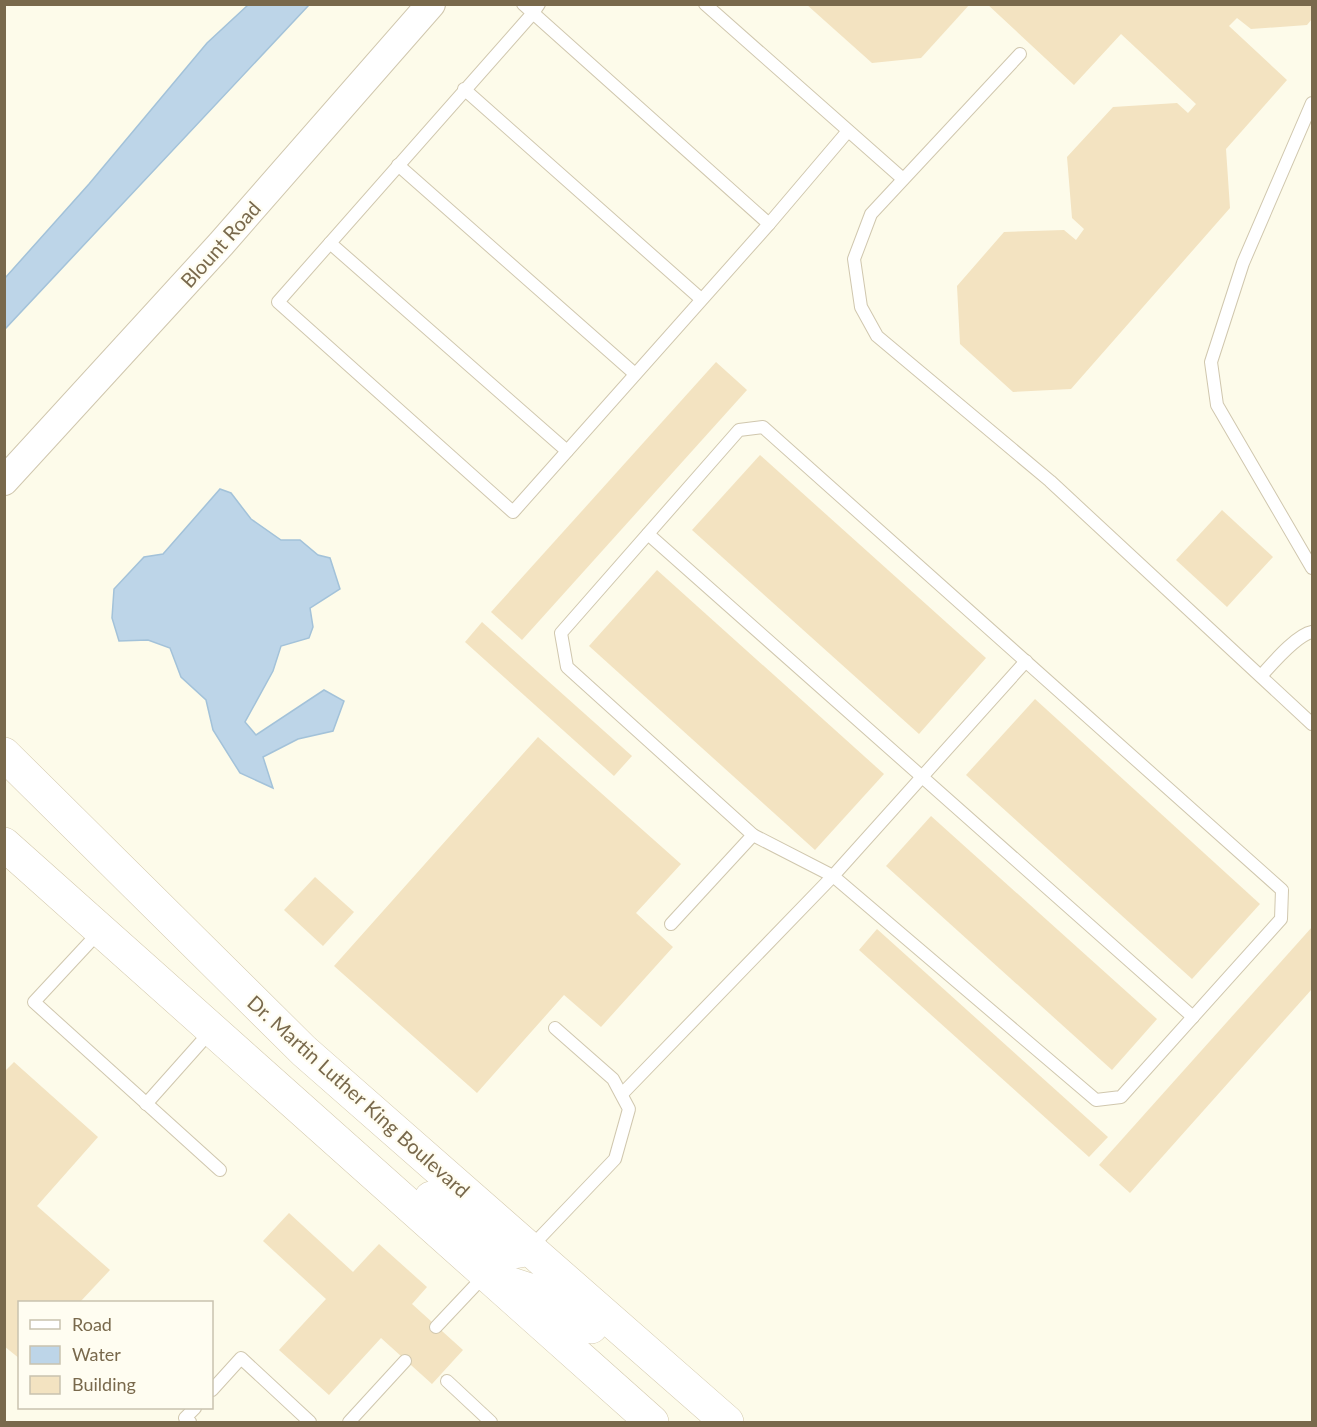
<svg xmlns="http://www.w3.org/2000/svg" width="1317" height="1427" font-family="Lato,sans-serif">
<style>
.water{fill:#bdd5e8;stroke:#a3c2d9;stroke-width:1.5}
.building{fill:#f3e3c1}
.lines{fill:none;stroke-linecap:round;stroke-linejoin:round}
.service-casing{stroke:#d0c7ae;stroke-width:14}
.tertiary-casing{stroke:#d0c7ae;stroke-width:30}
.secondary-casing{stroke:#d3c8ac;stroke-width:34}
.service{stroke:#fff;stroke-width:12}
.tertiary{stroke:#fff;stroke-width:28}
.secondary{stroke:#fff;stroke-width:33}
.labels{text-anchor:middle;dominant-baseline:central;stroke-width:4.5;stroke-linejoin:round;paint-order:stroke}
.street-label{font-size:20px;fill:#79694c;stroke:#fffdf1}
</style>
<rect width="100%" height="100%" fill="#fdfbea"/>
<g class="water">
<polygon points="248,5 309,5 5,329 5,278 89,184 207,43"/>
<polygon points="220,489 231,493 251,519 281,540 300,540 318,555 330,558 340,589 310,608 313,627 309,638 281,646 273,671 245,722 256,735 324,690 344,701 333,731 298,739 263,757 273,788 240,773 213,730 206,700 181,677 170,648 148,640 119,641 112,618 114,589 144,557 163,554"/>
</g>
<g class="building">
<polygon points="806,4 970,4 921,58 872,63"/>
<polygon points="987,4 1312,4 1312,19 1307,25 1251,29 1237,18 1229,26 1287,80 1226,149 1230,208 1071,389 1013,392 960,344 957,286 1004,232 1064,230 1076,240 1084,229 1072,218 1067,157 1113,107 1177,103 1188,113 1196,104 1121,34 1074,85"/>
<polygon points="716,362 747,390 522,640 491,612"/>
<polygon points="760,455 986,658 919,734 692,530"/>
<polygon points="1222,510 1273,557 1227,607 1176,560"/>
<polygon points="657,570 884,774 815,850 589,646"/>
<polygon points="482,622 632,756 614,776 465,642"/>
<polygon points="1035,699 1260,904 1192,979 966,775"/>
<polygon points="538,737 681,864 636,913 673,947 601,1027 564,995 477,1093 334,966"/>
<polygon points="931,816 1157,1019 1112,1070 886,866"/>
<polygon points="315,877 354,912 323,946 284,910"/>
<polygon points="1312,927 1312,989 1130,1193 1099,1165"/>
<polygon points="877,929 1108,1137 1089,1157 859,950"/>
<polygon points="14,1062 98,1137 37,1206 110,1270 80,1302 20,1302 20,1359 4,1346 4,1072"/>
<polygon points="289,1213 353,1272 379,1244 427,1287 412,1304 463,1350 432,1384 381,1338 329,1395 279,1350 326,1299 263,1241"/>
</g>
<g class="lines">
<defs>
<g id="service">
<polyline points="523,4 533,13 769,224 513,512 278,302 533,13 539,4"/>
<polyline points="705,4 903,179"/>
<polyline points="1020,54 871,214 854,259 861,307 877,336 1050,481 1312,724"/>
<polyline points="464,89 701,299"/>
<polyline points="1312,103 1243,263 1211,362 1217,405 1312,568"/>
<polyline points="398,165 635,374"/>
<polyline points="769,224 848,131"/>
<polyline points="330,243 567,451"/>
<polygon points="763,427 1282,890 1281,919 1121,1097 1096,1100 833,876 753,835 567,667 561,633 739,430"/>
<polyline points="648,534 1193,1017"/>
<path d="M1261 676C1272 664 1296 635 1312 632"/>
<polyline points="671,924 753,835"/>
<polyline points="100,931 34,1002 220,1170"/>
<polyline points="622,1094 833,876 1026,661"/>
<polyline points="146,1104 211,1031"/>
<polyline points="530,1248 615,1159 629,1109 613,1079 555,1028"/>
<polyline points="436,1327 485,1275"/>
<polyline points="447,1381 491,1422"/>
<polyline points="212,1390 241,1358 310,1422"/>
<polyline points="190,1422 185,1418 195,1408"/>
<polyline points="349,1422 405,1361"/>
</g>
<polyline id="tertiary" points="4,481 221,244 431,4"/>
<g id="secondary">
<polyline points="4,754 304,1051 727,1422"/>
<polyline points="4,844 652,1422"/>
<polyline points="431,1198 455,1220 507,1253 520,1251"/>
<polyline points="499,1280 545,1295 591,1327"/>
</g>
</defs>
<use href="#service" class="service-casing"/>
<use href="#tertiary" class="tertiary-casing"/>
<use href="#secondary" class="secondary-casing"/>
<use href="#service" class="service"/>
<use href="#tertiary" class="tertiary"/>
<use href="#secondary" class="secondary"/>
</g>
<g class="labels">
<g class="street-label">
<text transform="translate(220 244) rotate(-48)">Blount Road</text>
<text transform="translate(359 1096) rotate(42)">Dr. Martin Luther King Boulevard</text>
</g>
</g>
<rect width="1317" height="1427" fill="none" stroke="#79694c" stroke-width="12"/>
<rect x="18" y="1301" width="195" height="108" fill="#fffdf1" stroke="#c9c2af" stroke-width="1.5"/>
<rect x="30" y="1320" width="30" height="9" fill="#ffffff" stroke="#c9c2af" stroke-width="1.5"/>
<text x="72" y="1331" font-size="18" fill="#79694c">Road</text>
<rect x="30" y="1346" width="30" height="18" fill="#bdd5e8" stroke="#c9c2af" stroke-width="1.5"/>
<text x="72" y="1361" font-size="18" fill="#79694c">Water</text>
<rect x="30" y="1376" width="30" height="18" fill="#f3e3c1" stroke="#c9c2af" stroke-width="1.5"/>
<text x="72" y="1391" font-size="18" fill="#79694c">Building</text>
</svg>
